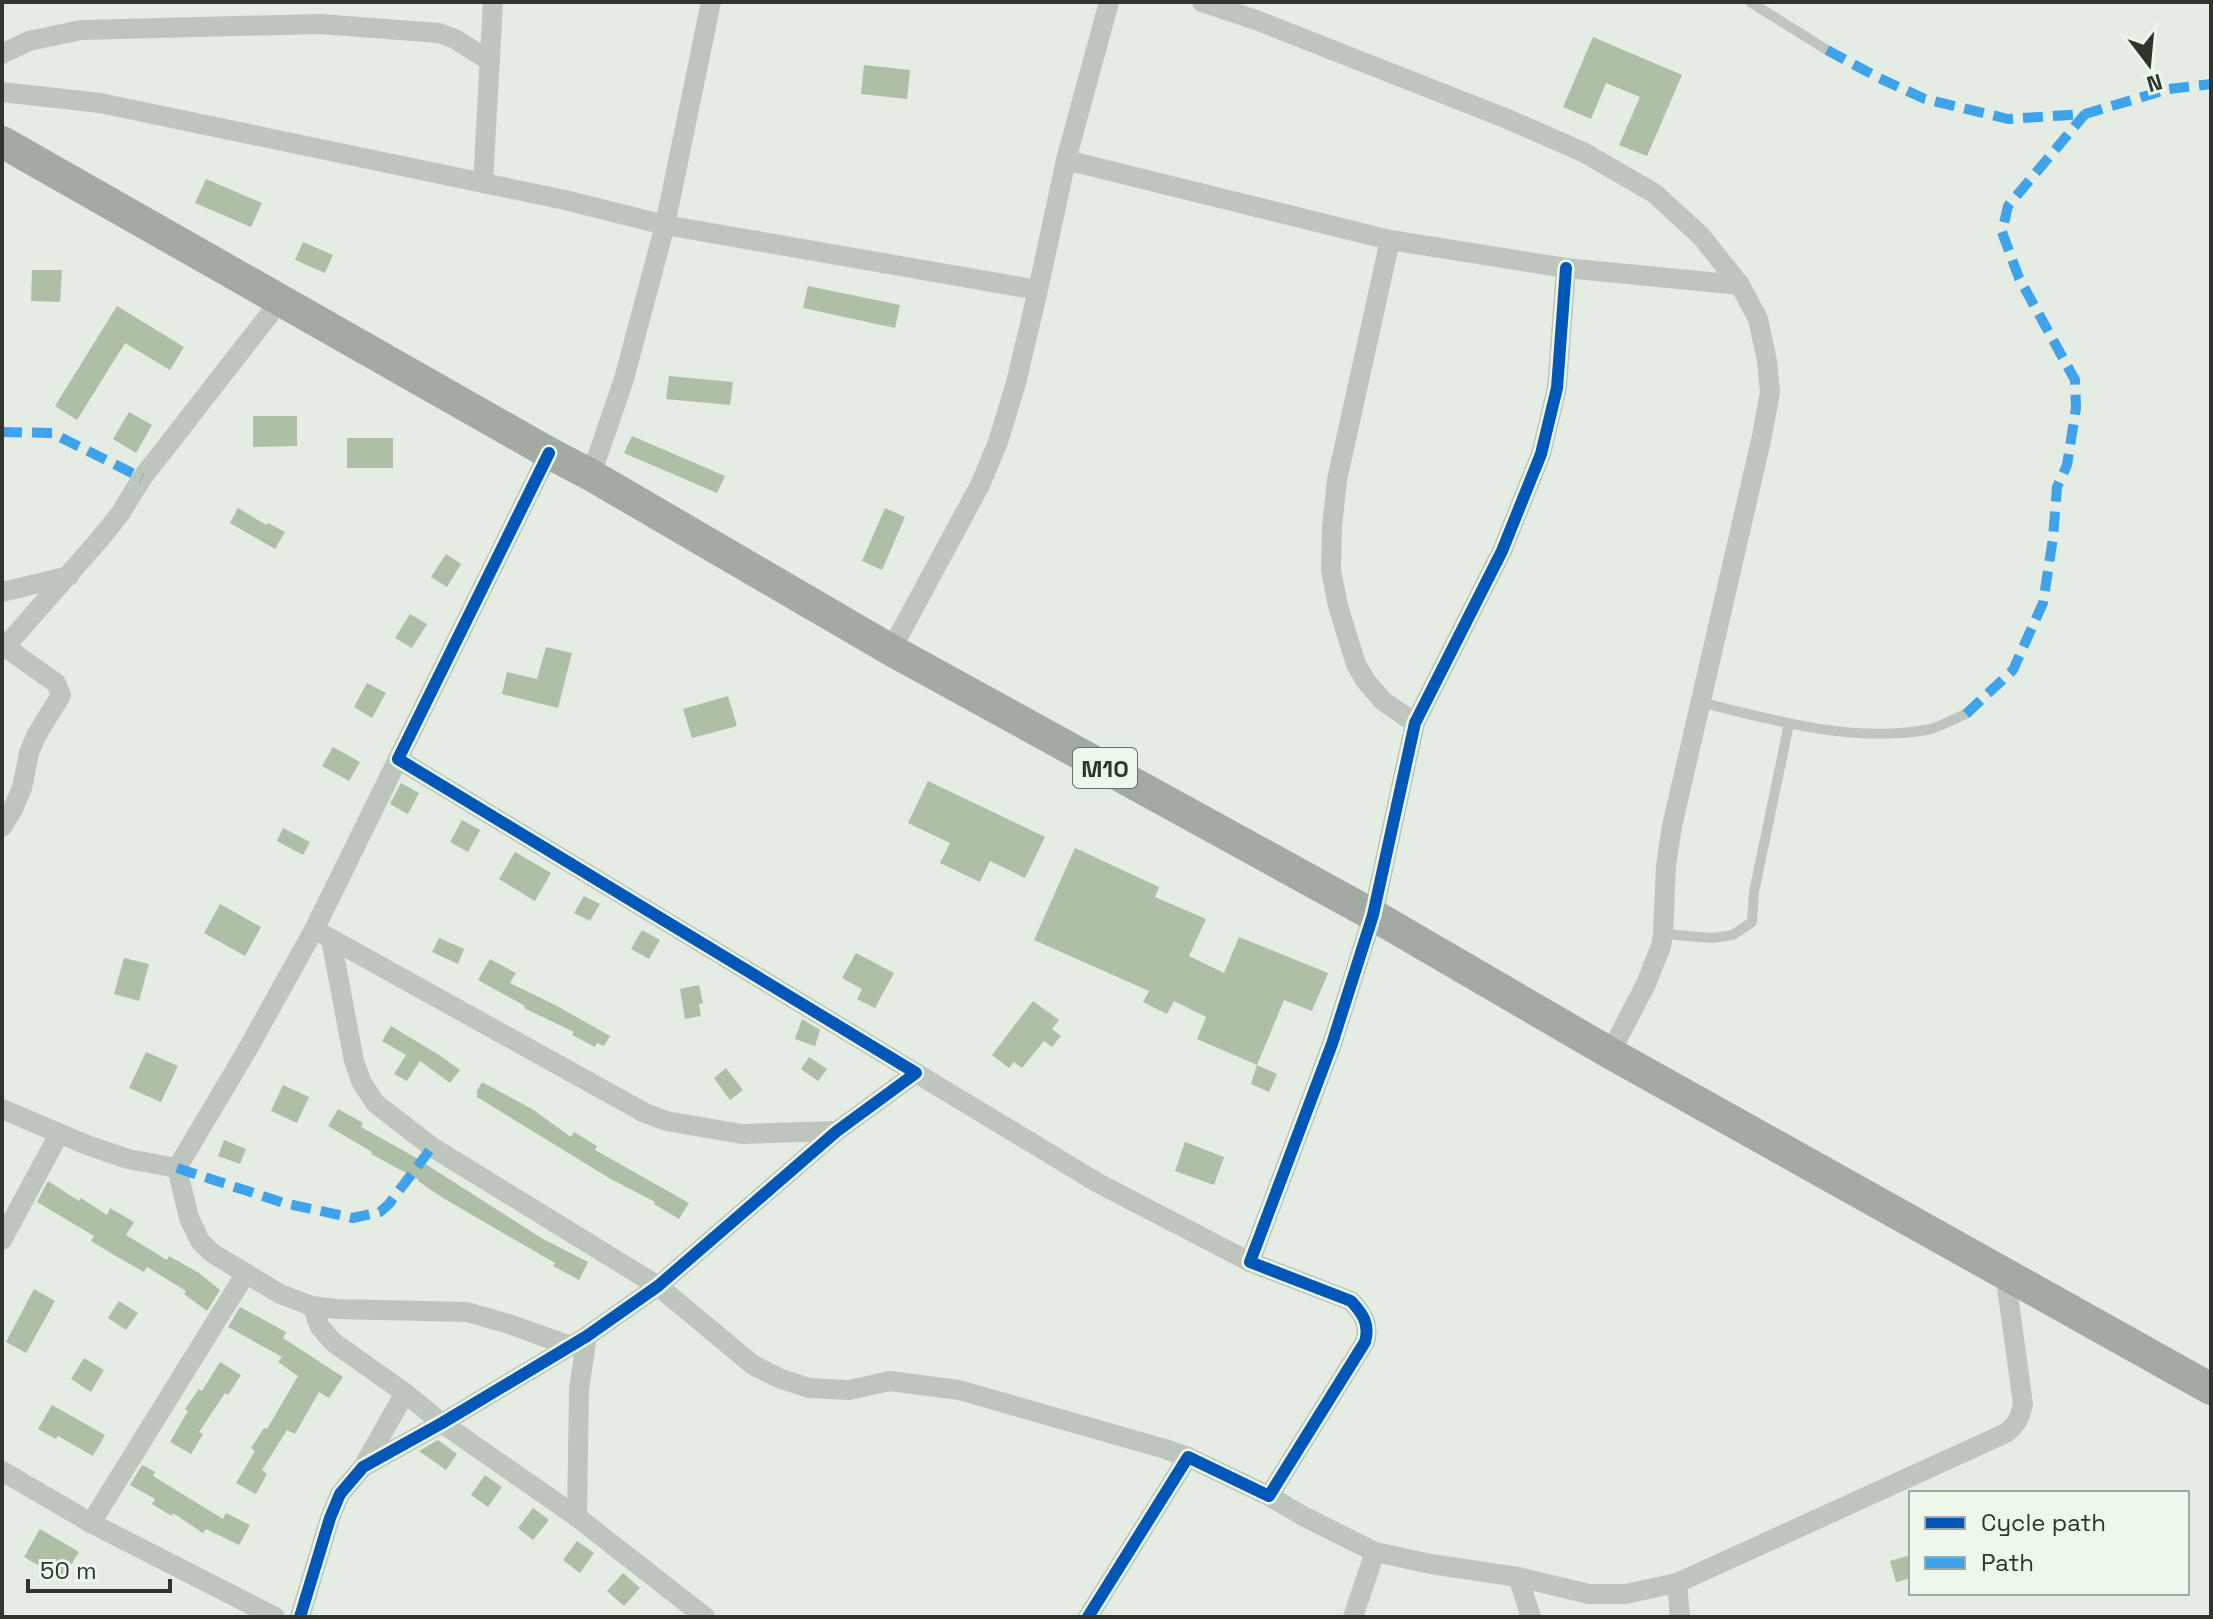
<svg xmlns="http://www.w3.org/2000/svg" width="2213" height="1619" font-family="'Space Grotesk',sans-serif">
<style>
.building{fill:#afbea6}
.lines{fill:none;stroke-linecap:round;stroke-linejoin:round}
.service{stroke:#bec5bc;stroke-width:10}
.minor{stroke:#bec5bc;stroke-width:20}
.primary{stroke:#a3aaa1;stroke-width:32}
.quiet{stroke:#3ea3eb;stroke-width:10;stroke-dasharray:20 10;stroke-linecap:butt}
.cycleway-casing{stroke:#ecf8eb;stroke-width:17}
.cycleway{stroke:#0057b8;stroke-width:12}
.labels{text-anchor:middle;dominant-baseline:central;stroke-width:6;stroke-linejoin:round;paint-order:stroke}
.shield{fill:#ecf8eb;stroke:#677064;stroke-width:2}
.shield-label{font-size:24px;font-weight:bold;fill:#2e352a}
</style>
<rect width="100%" height="100%" fill="#e4ece3"/>
<g class="building">
<polygon points="1593,37 1682,75 1647,156 1619,145 1640,97 1606,83 1591,119 1563,107"/>
<polygon points="864,65 910,70 907,99 861,94"/>
<polygon points="206,179 262,203 251,227 195,203"/>
<polygon points="303,242 333,255 325,273 295,260"/>
<polygon points="32,270 62,270 60,302 31,301"/>
<polygon points="808,286 900,305 895,328 803,308"/>
<polygon points="117,306 184,347 170,370 125,343 77,420 55,406"/>
<polygon points="669,376 733,382 730,405 666,399"/>
<polygon points="129,412 152,425 136,453 113,439"/>
<polygon points="253,416 297,416 297,446 253,447"/>
<polygon points="632,436 725,476 717,493 624,453"/>
<rect x="347" y="438" width="46" height="30"/>
<polygon points="238,508 266,525 268,523 285,532 275,549 230,523"/>
<polygon points="885,508 905,517 882,570 862,561"/>
<polygon points="446,554 461,564 447,587 431,577"/>
<polygon points="410,614 427,624 412,648 395,638"/>
<polygon points="546,647 572,653 558,708 502,694 507,672 537,679"/>
<polygon points="367,683 386,693 372,718 354,707"/>
<polygon points="728,696 737,726 692,738 683,709"/>
<polygon points="333,747 360,762 349,781 322,766"/>
<polygon points="928,781 1045,837 1025,878 990,861 980,882 940,863 950,843 908,823"/>
<polygon points="401,783 419,793 408,814 390,804"/>
<polygon points="462,820 480,830 468,852 450,842"/>
<polygon points="283,828 310,842 303,855 277,841"/>
<polygon points="1075,848 1159,887 1155,897 1206,919 1189,956 1224,973 1239,937 1328,973 1312,1011 1284,1000 1257,1065 1197,1039 1206,1017 1174,1001 1167,1014 1143,1002 1149,991 1034,940"/>
<polygon points="515,852 551,873 535,901 499,879"/>
<polygon points="584,896 600,904 590,921 574,913"/>
<polygon points="220,904 261,927 245,956 204,933"/>
<polygon points="642,930 660,940 649,959 631,949"/>
<polygon points="439,938 464,949 458,964 432,952"/>
<polygon points="856,953 894,973 875,1008 857,999 862,989 842,978"/>
<polygon points="124,958 149,964 139,1001 114,994"/>
<polygon points="490,959 516,973 510,983 557,1006 610,1036 604,1046 597,1043 595,1047 572,1035 574,1032 524,1008 525,1006 478,980"/>
<polygon points="699,985 703,1003 699,1004 701,1016 685,1019 680,989"/>
<polygon points="1033,1001 1059,1020 1052,1029 1061,1036 1052,1047 1044,1041 1022,1068 1014,1062 1009,1068 992,1055"/>
<polygon points="802,1019 820,1030 815,1046 795,1039"/>
<polygon points="391,1026 439,1055 460,1070 450,1083 420,1061 407,1081 394,1074 406,1055 382,1041"/>
<polygon points="146,1052 178,1066 161,1102 129,1088"/>
<polygon points="809,1057 827,1069 818,1081 801,1069"/>
<polygon points="1257,1065 1277,1074 1269,1092 1251,1084"/>
<polygon points="726,1068 743,1090 730,1100 714,1078"/>
<polygon points="482,1082 532,1109 571,1137 574,1132 597,1146 595,1150 689,1203 679,1219 654,1204 655,1202 609,1178 477,1097 477,1091"/>
<polygon points="283,1085 309,1097 297,1123 271,1111"/>
<polygon points="338,1109 363,1123 361,1127 413,1156 543,1239 588,1262 579,1280 553,1266 555,1263 443,1198 418,1181 419,1180 371,1154 372,1152 328,1126"/>
<polygon points="224,1140 246,1149 240,1164 218,1156"/>
<polygon points="1185,1142 1224,1157 1214,1185 1175,1171"/>
<polygon points="48,1181 79,1201 81,1198 107,1215 110,1208 134,1222 126,1235 167,1260 169,1256 199,1273 220,1290 207,1311 184,1294 186,1291 147,1267 144,1272 114,1255 91,1241 94,1236 37,1202"/>
<polygon points="34,1289 55,1301 26,1353 6,1342"/>
<polygon points="119,1301 138,1313 126,1330 108,1318"/>
<polygon points="240,1307 286,1332 283,1338 343,1377 329,1398 319,1392 295,1434 287,1430 262,1470 267,1474 256,1494 236,1483 255,1451 251,1448 264,1428 267,1429 298,1376 278,1362 282,1357 228,1327"/>
<polygon points="84,1358 104,1370 91,1392 71,1379"/>
<polygon points="220,1362 241,1375 228,1395 225,1393 199,1432 203,1434 191,1454 170,1442 188,1411 185,1409 199,1389 202,1391"/>
<polygon points="52,1405 105,1435 93,1456 58,1436 56,1439 38,1429"/>
<polygon points="438,1440 457,1454 446,1470 419,1451"/>
<polygon points="142,1465 155,1472 153,1476 223,1519 226,1513 250,1525 239,1545 206,1529 203,1533 173,1513 172,1516 152,1504 155,1499 130,1485"/>
<polygon points="485,1475 502,1487 488,1507 471,1495"/>
<polygon points="533,1508 549,1520 533,1540 518,1528"/>
<polygon points="40,1529 79,1552 62,1579 24,1557"/>
<polygon points="577,1541 594,1553 580,1573 563,1560"/>
<polygon points="1911,1555 1911,1578 1896,1582 1890,1561"/>
<polygon points="623,1573 640,1588 624,1606 607,1591"/>
</g>
<g class="lines">
<g class="service">
<polyline points="1750,2 1827,50"/>
<path d="M1700 702C1771 720 1852 743 1926 730 1939 728 1953 719 1966 714"/>
<polyline points="1663,934 1712,938 1733,935 1752,922 1754,892 1789,724"/>
</g>
<g class="minor">
<polyline points="1202,2 1256,20 1505,118 1583,152 1654,193 1701,236 1740,285 1758,319 1767,361 1770,392 1762,436 1672,826 1666,866 1663,934 1661,946 1646,984 1610,1053"/>
<polyline points="2,54 29,41 81,30 320,24 439,33 455,39 490,61"/>
<polyline points="2,92 100,103 565,200 665,225 1038,290"/>
<polyline points="1066,160 1390,240 1566,268 1740,285"/>
<polyline points="483,183 493,2"/>
<polyline points="1390,240 1337,480 1332,527 1331,570 1338,606 1356,664 1365,680 1383,701 1415,723"/>
<polyline points="591,475 624,379 665,225 711,2"/>
<polyline points="2,592 69,576"/>
<polyline points="891,650 980,485 998,442 1016,383 1038,290 1066,160 1109,2"/>
<polyline points="2,827 12,811 22,788 29,753 36,736 61,695 56,683 5,647 99,540 120,514 142,478 280,301"/>
<polyline points="326,936 645,1113 666,1121 742,1134 837,1131"/>
<polyline points="331,939 354,1061 361,1081 375,1103 432,1147 658,1286 753,1365 781,1379 809,1388 849,1390 890,1381 959,1390 1165,1449 1188,1457"/>
<polyline points="916,1073 1098,1183 1250,1262"/>
<polyline points="2,1109 87,1145 128,1159 177,1168 246,1052 315,928 398,759"/>
<polyline points="177,1168 189,1218 200,1241 212,1253 280,1294 312,1306 336,1309 467,1312 509,1324 570,1346"/>
<polyline points="2,1240 59,1134"/>
<polyline points="312,1306 320,1327 333,1342 405,1393 442,1423 577,1517"/>
<polyline points="587,1336 579,1389 577,1517 705,1617"/>
<polyline points="363,1467 405,1393"/>
<polyline points="2,1471 91,1523 275,1617"/>
<path d="M1269 1496 1303 1516 1375 1552 1431 1564 1518 1577 1589 1594H1625L1677 1583 2006 1433C2017 1424 2020 1418 2023 1404L2005 1273"/>
<polyline points="91,1523 246,1273"/>
<polyline points="1518,1577 1531,1617"/>
<polyline points="1677,1583 1680,1617"/>
<polyline points="300,1617 330,1518 340,1494 363,1467 442,1423 587,1336 658,1286 837,1131 916,1073 398,759 549,453"/>
<path d="M1088 1617 1188 1457 1269 1496 1365 1342C1370 1324 1363 1314 1351 1301L1250 1262 1332 1044 1373 915 1415 723 1502 551 1541 454 1557 388 1566 268"/>
<polyline points="1353,1617 1375,1552"/>
</g>
<polyline class="primary" points="2,142 549,453 591,475 891,650 1373,915 1610,1053 2211,1389"/>
<g class="quiet">
<polyline points="1827,50 1879,78 1925,99 2008,119 2085,114 2169,89 2211,84"/>
<polyline points="2,432 52,433 142,478"/>
<polyline points="1966,714 2013,670 2043,603 2053,538 2057,487 2067,465 2076,408 2075,380 2019,278 2002,232 2008,206 2085,114"/>
<polyline points="177,1168 284,1203 353,1218 380,1212 389,1204 432,1147"/>
</g>
<defs>
<g id="cycleway">
<polyline points="300,1617 330,1518 340,1494 363,1467 442,1423 587,1336 658,1286 837,1131 916,1073 398,759 549,453"/>
<path d="M1088 1617 1188 1457 1269 1496 1365 1342C1370 1324 1363 1314 1351 1301L1250 1262 1332 1044 1373 915 1415 723 1502 551 1541 454 1557 388 1566 268"/>
</g>
</defs>
<use href="#cycleway" class="cycleway-casing"/>
<use href="#cycleway" class="cycleway"/>
</g>
<g class="labels">
<rect class="shield" x="1073" y="748" width="64" height="40" rx="6"/>
<g class="shield-label">
<text x="1105" y="768">M10</text>
</g>
</g>
<rect width="2213" height="1619" fill="none" stroke="#2e352a" stroke-width="8"/>
<rect x="1909" y="1491" width="280" height="104" fill="#ecf8eb" stroke="#a0aa9e" stroke-width="2"/>
<rect x="1925" y="1517" width="40" height="12" fill="#0057b8" stroke="#a0aa9e" stroke-width="2"/>
<text x="1981" y="1531" font-size="24" fill="#2e352a">Cycle path</text>
<rect x="1925" y="1557" width="40" height="12" fill="#3ea3eb" stroke="#a0aa9e" stroke-width="2"/>
<text x="1981" y="1571" font-size="24" fill="#2e352a">Path</text>
<g transform="translate(2149 64) rotate(164)" stroke="#ecf8eb" stroke-width="6" paint-order="stroke">
<path d="M0-6L14 30L0 20L-14 30Z" fill="#2e352a"/>
<text y="-12" font-size="22" font-weight="bold" text-anchor="middle" fill="#2e352a">N</text>
</g>
<path d="M28 1579v12h142v-12" fill="none" stroke="#2e352a" stroke-width="4"/>
<text x="40" y="1579" font-size="24" fill="#2e352a" stroke="#ecf8eb" stroke-width="6" paint-order="stroke">50 m</text>
</svg>
